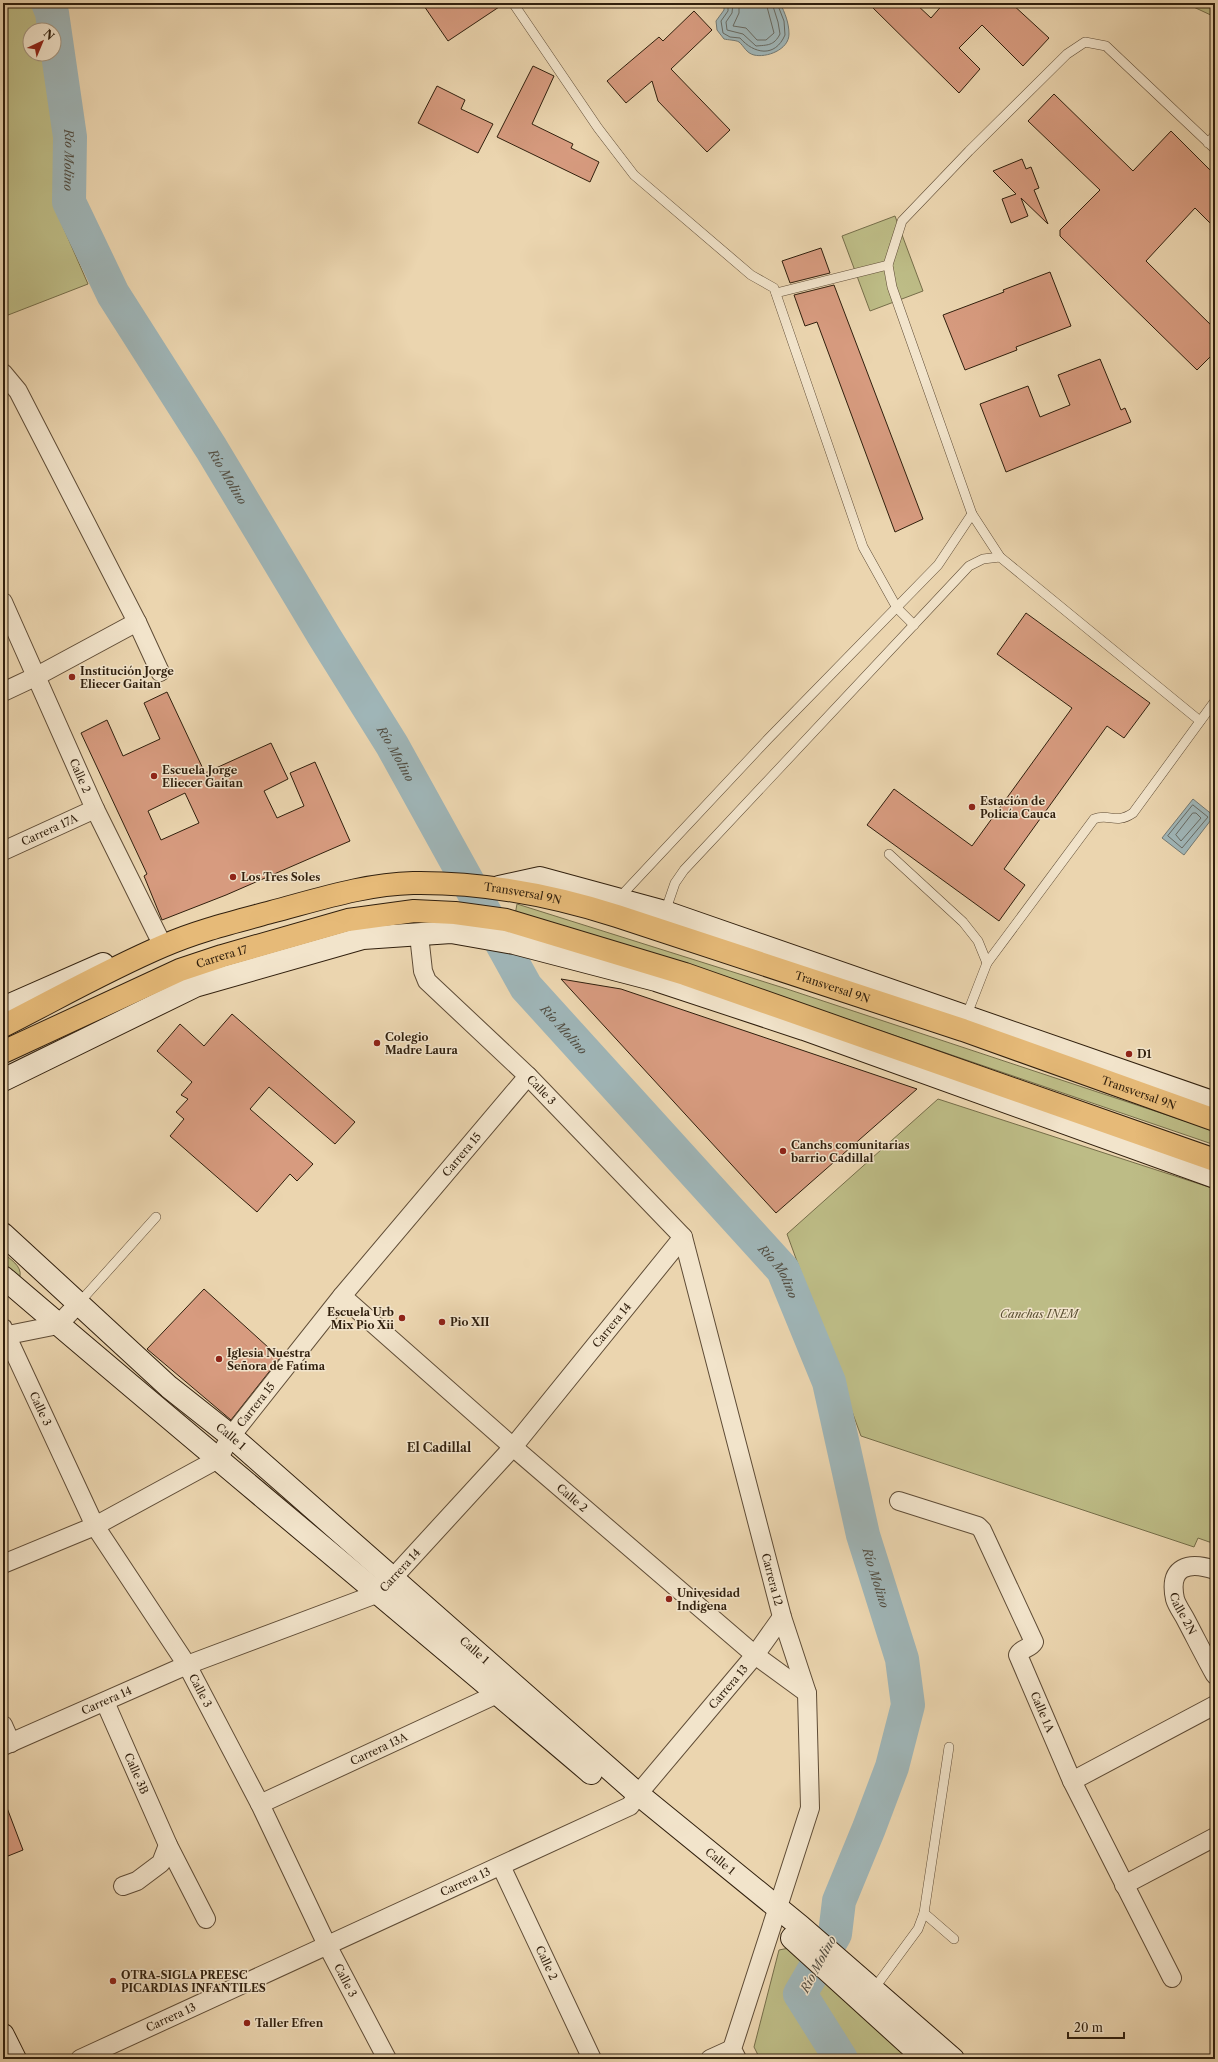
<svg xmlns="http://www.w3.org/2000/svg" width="1218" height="2062" font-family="'Libre Caslon Text',serif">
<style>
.green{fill:#bdbc86;stroke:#766e4a}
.water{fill:#9fb5b7;stroke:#737973}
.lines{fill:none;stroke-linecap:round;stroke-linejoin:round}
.shore{stroke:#686a62;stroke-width:1}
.river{stroke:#9fb5b7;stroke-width:34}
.building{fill:#d79b7f;stroke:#301f0d;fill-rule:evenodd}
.service-casing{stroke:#5f4c36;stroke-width:10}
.minor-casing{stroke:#5f4c36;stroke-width:20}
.secondary-casing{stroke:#301f0d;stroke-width:24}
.primary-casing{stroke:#301f0d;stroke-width:24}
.service{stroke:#f2e4cb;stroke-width:9}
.minor{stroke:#f2e4cb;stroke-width:18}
.secondary{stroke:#f2e4cb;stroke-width:22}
.primary{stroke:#e6ba78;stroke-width:22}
.poi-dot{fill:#8f2418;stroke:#f2e4cb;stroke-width:1.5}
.labels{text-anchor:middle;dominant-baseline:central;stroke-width:3;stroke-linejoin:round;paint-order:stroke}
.poi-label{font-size:11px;font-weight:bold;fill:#301f0d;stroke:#f2e4cb;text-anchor:start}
.street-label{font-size:11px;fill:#301f0d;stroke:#f2e4cb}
.park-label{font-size:11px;font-style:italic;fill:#5a4e31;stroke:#f2e4cb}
.water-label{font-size:12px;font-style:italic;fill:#514c40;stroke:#f2e4cb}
.neighbourhood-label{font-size:12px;font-weight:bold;fill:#301f0d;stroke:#f2e4cb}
</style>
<rect width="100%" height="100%" fill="#ebd5af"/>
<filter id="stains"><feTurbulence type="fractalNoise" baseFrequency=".005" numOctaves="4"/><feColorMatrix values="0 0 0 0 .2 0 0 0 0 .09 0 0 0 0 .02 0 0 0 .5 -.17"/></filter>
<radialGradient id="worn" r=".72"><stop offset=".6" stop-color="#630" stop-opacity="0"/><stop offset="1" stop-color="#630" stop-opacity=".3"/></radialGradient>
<g class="green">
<polygon points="3,3 34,3 38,13 41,30 30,30 30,54 44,54 55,124 54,206 88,284 3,317"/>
<polygon points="1185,3 1215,3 1215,17"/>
<polygon points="895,216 923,291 870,311 842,236"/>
<polygon points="517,904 787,989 1215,1131 1215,1145 782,997 515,915"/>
<polygon points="938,1099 1215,1189 1215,1544 1198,1538 1194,1547 861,1436 787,1234"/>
<path d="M3 1253C10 1259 22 1266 20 1276L16 1278 3 1270Z"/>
<polygon points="789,1948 913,2059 760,2059 754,2047 779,1950"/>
</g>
<g class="water">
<path d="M724 3H780C785 13 789 23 789 34 789 50 766 58 754 55 746 53 744 46 739 42 736 40 728 40 724 39L717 30 716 21 724 10Z"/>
<polygon points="1193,799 1214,816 1184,855 1162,838"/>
</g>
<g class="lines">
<g class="shore">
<path d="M728 3V11L721 21 723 33 730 37 740 38C754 54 775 58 785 35L784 21 777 3"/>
<path d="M733 3 732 13 726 22 727 30 743 34 756 46C767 45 774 46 780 34L778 22 772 3"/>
<polyline points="739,3 739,13 733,26 746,28 757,40 766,40 774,33 766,3"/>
<polygon points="1193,805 1208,817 1182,848 1168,836"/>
<polygon points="1193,813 1196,813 1201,818 1181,841 1176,835"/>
</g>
<path class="river" id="s1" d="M48 3 52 13 70 137 69 202 113 294 211 448 324 636 392 745 526 987 783 1270 829 1382 863 1535 902 1659 908 1705 892 1767 869 1828 839 1901 835 1934 800 1994 841 2059"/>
</g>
<g class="building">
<polygon points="422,3 505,3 448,41"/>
<polygon points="868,3 915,3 931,18 944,3 1011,3 1049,38 1023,66 982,25 959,48 980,69 959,93"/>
<polygon points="694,11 712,30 671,69 730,130 707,152 658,101 652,81 626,103 607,81 659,37 663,41"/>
<polygon points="533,66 554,76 532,124 573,144 571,148 599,162 590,182 497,137"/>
<polygon points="437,86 465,100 461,109 493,124 478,153 418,123"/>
<polygon points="1054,94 1133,171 1171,131 1215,175 1215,228 1195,208 1146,261 1215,329 1215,352 1197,370 1060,236 1060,230 1100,190 1028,121"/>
<polygon points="1022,159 1026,169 1031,167 1039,188 1034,190 1048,224 1021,198 1028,216 1011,223 1002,199 1016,194 993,171"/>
<polygon points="821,248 830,273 790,283 782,261"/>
<polygon points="1050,272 1071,326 1016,347 1017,350 965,370 943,315 1004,292 1003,290"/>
<polygon points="834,285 923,519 895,532 817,322 805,326 794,295"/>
<polygon points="1100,359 1121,410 1125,408 1131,422 1006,472 980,404 1028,386 1040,417 1070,405 1058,375"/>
<polygon points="1026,613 1150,703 1124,738 1107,726 1004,869 1025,885 999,921 867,825 894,789 972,846 1072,708 997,654"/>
<path d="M167 692 205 773 271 743 288 779 264 791 277 818 304 806 290 773 315 762 350 841 226 895 162 920 144 876 147 874 81 733 107 720 123 756 160 739 144 703ZM185 793 199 823 161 840 148 811Z"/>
<polygon points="561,979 621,989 917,1089 776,1213"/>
<polygon points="232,1014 355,1122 335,1144 269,1087 250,1109 313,1164 297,1181 290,1174 257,1212 170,1136 184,1119 176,1112 188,1099 181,1095 192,1082 157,1051 180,1024 204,1046"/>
<polygon points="204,1289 280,1358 231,1420 147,1349"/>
<polygon points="4,1800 23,1850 3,1858 3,1801"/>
</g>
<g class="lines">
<defs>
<g id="service">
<polyline points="513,3 598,128 634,175 751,275 774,288 863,547 897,608 914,625"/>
<polyline points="1208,143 1215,135"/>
<polyline points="776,293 888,265"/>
<polyline points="1200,721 1000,557 972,514 892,287 888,265 902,221 969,151 1067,54 1085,42 1106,46 1215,149"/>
<polyline points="889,854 963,922 978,941 987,963"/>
<polyline points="619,898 768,739 938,565 972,514"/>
<polyline points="665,912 675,883 684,870 969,566 983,559 1000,557"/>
<path d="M966 1017 987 963 1094 819C1110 813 1115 825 1133 813L1215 701"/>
<polyline points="78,1304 156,1217"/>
<polyline points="924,1913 954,1939"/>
<polyline points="873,1990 918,1929 924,1913 949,1747"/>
</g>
<g id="minor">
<polyline points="3,373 18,391 137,622 160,672"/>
<path id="s2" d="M3 602 95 809 163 946"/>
<polyline points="3,692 37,676 137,622"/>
<path id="s3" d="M3 851 95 809"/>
<path id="s4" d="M419 935 423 971 427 981 528 1076 683 1237 782 1617 807 1693 810 1808 732 2049 737 2059"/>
<path id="s5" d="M342 1296 513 1447 755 1655 807 1693"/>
<path id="s6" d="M3 1328 95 1526 187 1665 260 1804 327 1945 387 2059"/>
<polyline points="3,1336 58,1325 78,1304"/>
<path id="s7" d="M899 1501 978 1526 982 1530 1034 1642C1030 1649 1021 1648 1018 1655L1072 1781 1172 1978"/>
<path id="s8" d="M3 1564 95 1526 218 1459 231 1436 342 1296 528 1076"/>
<path id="s9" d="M1215 1570C1189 1561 1168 1566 1175 1599 1177 1606 1183 1614 1186 1620 1196 1639 1205 1657 1215 1675"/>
<path id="s10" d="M105 1702 168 1845 206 1919"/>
<polyline points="3,1725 11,1743"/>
<path id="s11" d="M3 1746 187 1665 379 1593 513 1447 683 1237"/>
<polyline points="1072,1781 1215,1705"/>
<path id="s12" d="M260 1804 508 1689"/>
<path id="s13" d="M501 1866 592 2059"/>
<polyline points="1124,1885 1215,1837"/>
<polyline points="123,1886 137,1881 161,1863 168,1845"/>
<path id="s14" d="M80 2059 630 1806 638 1794 755 1655 782 1617"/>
<polyline points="710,2059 732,2049"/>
</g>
<g id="secondary">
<polyline points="499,887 540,878 665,912 1215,1103"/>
<polyline points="3,1008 103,964"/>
<polyline points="3,1080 195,986 363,938 451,932 514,943 656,980 804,1029 1215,1177"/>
<path id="s15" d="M3 1234 169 1387 231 1436 638 1794 800 1926 953 2059"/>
<path d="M3 1277C198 1444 396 1607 591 1773"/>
<polyline points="792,1938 925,2059"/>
<polyline points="3,2035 15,2059"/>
</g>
<g id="primary">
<path id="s16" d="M3 1026C56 999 109 969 163 946 197 931 234 922 271 912 317 900 365 884 413 883 483 882 551 895 617 916L963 1030 1215 1120"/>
<path id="s17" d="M3 1052 180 970 222 956 348 920 414 911 455 913 506 920 685 974 1215 1160"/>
</g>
</defs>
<use href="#service" class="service-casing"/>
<use href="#minor" class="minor-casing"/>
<use href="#secondary" class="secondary-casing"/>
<use href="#primary" class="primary-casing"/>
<use href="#service" class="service"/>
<use href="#minor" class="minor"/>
<use href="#secondary" class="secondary"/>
<use href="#primary" class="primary"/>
</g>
<g class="poi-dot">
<circle cx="72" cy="677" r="4"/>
<circle cx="154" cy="776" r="4"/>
<circle cx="972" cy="807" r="4"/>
<circle cx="233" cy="877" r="4"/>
<circle cx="377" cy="1043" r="4"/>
<circle cx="1129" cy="1054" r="4"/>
<circle cx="783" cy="1151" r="4"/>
<circle cx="402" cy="1318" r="4"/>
<circle cx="442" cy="1322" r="4"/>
<circle cx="219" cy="1359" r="4"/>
<circle cx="669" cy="1599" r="4"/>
<circle cx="113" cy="1981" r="4"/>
<circle cx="247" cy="2023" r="4"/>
</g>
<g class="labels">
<g class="poi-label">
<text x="80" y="671">Institución Jorge<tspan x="80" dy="13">Eliecer Gaitan</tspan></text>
<text x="162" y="770">Escuela Jorge<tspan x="162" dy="13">Eliecer Gaitan</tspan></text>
<text x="980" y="801">Estación de<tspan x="980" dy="13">Policía Cauca</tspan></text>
<text x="241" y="877">Los Tres Soles</text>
<text x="385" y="1037">Colegio<tspan x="385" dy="13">Madre Laura</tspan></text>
<text x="1137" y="1054">D1</text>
<text x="791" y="1145">Canchs comunitarias<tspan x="791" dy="13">barrio Cadillal</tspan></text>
<text x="394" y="1312" text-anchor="end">Escuela Urb<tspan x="394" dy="13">Mix Pio Xii</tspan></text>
<text x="450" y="1322">Pio XII</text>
<text x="227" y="1353">Iglesia Nuestra<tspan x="227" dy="13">Señora de Fatima</tspan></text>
<text x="677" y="1593">Univesidad<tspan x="677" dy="13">Indígena</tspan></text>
<text x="121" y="1975">OTRA-SIGLA PREESC<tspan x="121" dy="13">PICARDIAS INFANTILES</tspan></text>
<text x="255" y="2023">Taller Efren</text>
</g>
<g class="street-label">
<text stroke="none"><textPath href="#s2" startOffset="190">Calle 2</textPath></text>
<text stroke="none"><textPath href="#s3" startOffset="51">Carrera 17A</textPath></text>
<text stroke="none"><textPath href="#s16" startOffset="548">Transversal 9N</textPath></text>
<text stroke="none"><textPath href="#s17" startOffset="239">Carrera 17</textPath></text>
<text stroke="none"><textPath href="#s16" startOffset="872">Transversal 9N</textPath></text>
<text stroke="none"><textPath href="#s4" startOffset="205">Calle 3</textPath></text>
<text stroke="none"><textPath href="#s16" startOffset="1196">Transversal 9N</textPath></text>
<text stroke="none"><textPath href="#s8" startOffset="630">Carrera 15</textPath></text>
<text stroke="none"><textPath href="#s11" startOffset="761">Carrera 14</textPath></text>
<text stroke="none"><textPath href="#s8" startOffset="306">Carrera 15</textPath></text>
<text stroke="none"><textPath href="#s6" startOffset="89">Calle 3</textPath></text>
<text stroke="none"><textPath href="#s15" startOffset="305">Calle 1</textPath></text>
<text stroke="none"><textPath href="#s5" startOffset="306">Calle 2</textPath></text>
<text stroke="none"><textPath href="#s11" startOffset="437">Carrera 14</textPath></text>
<text stroke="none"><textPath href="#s4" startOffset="763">Carrera 12</textPath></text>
<text stroke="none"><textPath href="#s9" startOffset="83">Calle 2N</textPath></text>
<text stroke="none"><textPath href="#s15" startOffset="629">Calle 1</textPath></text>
<text stroke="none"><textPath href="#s14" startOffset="760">Carrera 13</textPath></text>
<text stroke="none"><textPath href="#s6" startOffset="414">Calle 3</textPath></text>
<text stroke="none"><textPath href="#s11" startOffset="113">Carrera 14</textPath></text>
<text stroke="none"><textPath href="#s7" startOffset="295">Calle 1A</textPath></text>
<text stroke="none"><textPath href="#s12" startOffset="131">Carrera 13A</textPath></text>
<text stroke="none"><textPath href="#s10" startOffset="78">Calle 3B</textPath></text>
<text stroke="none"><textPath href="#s15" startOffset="953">Calle 1</textPath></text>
<text stroke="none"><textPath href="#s14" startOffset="424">Carrera 13</textPath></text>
<text stroke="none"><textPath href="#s13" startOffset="107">Calle 2</textPath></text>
<text stroke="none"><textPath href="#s6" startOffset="738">Calle 3</textPath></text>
<text stroke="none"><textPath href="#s14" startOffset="100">Carrera 13</textPath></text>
</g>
<g class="park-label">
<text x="1039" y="1314">Canchas INEM</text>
</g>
<g class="water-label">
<text stroke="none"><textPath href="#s1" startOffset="159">Río Molino</textPath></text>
<text stroke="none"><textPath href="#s1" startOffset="519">Río Molino</textPath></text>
<text stroke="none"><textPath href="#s1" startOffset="843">Río Molino</textPath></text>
<text stroke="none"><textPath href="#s1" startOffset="1167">Río Molino</textPath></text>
<text stroke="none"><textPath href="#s1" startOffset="1491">Río Molino</textPath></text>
<text stroke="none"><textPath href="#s1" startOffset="1815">Río Molino</textPath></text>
<text transform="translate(818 1964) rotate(-62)">Río Molino</text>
</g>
<g class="neighbourhood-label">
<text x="439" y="1447">El Cadillal</text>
</g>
</g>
<rect width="1218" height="2062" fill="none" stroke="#ebd5af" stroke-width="16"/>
<rect x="4" y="4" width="1210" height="2054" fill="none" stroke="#301f0d" stroke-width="2"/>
<rect x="8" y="8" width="1202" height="2046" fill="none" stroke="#301f0d"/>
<g transform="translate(42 42) rotate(44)"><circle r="19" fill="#f2e4cb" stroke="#a4957f"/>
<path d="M0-3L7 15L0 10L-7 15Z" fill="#8f2418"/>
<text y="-6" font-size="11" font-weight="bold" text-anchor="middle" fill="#301f0d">N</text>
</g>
<path d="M1068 2032v6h56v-6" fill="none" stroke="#301f0d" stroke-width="2"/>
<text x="1074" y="2032" font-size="12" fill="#301f0d" stroke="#f2e4cb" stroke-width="3" paint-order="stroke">20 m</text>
<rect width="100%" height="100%" filter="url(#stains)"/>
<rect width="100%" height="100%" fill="url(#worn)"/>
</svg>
